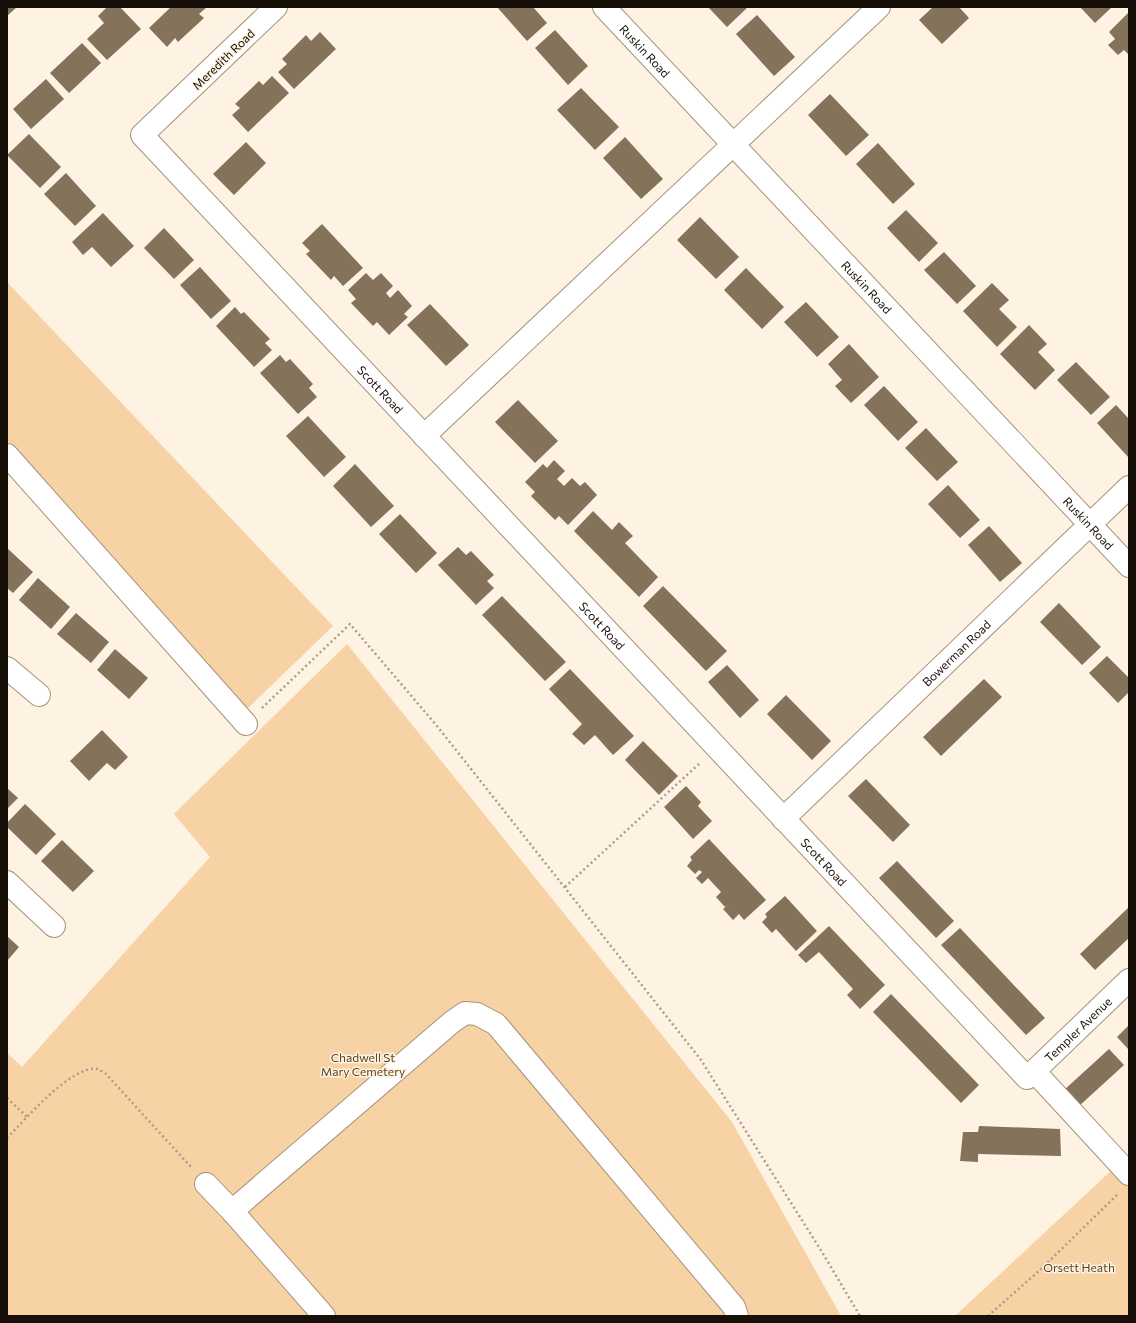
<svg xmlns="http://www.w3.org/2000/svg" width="1136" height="1323" font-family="Commissioner,sans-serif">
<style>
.green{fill:#f7d2a4}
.building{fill:#84725b}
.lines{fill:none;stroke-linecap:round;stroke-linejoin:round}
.minor-casing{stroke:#a5937b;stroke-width:24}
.path{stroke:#a79d91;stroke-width:2.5;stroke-dasharray:2 3;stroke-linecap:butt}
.minor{stroke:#fff;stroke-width:22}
.labels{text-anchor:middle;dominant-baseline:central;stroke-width:3;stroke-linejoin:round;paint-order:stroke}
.street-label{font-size:12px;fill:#171008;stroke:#fef2e3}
.park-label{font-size:12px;fill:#5d431f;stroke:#fef2e3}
</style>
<rect width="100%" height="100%" fill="#fef2e3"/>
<g class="green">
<polygon points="7,282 333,626 245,711 7,440"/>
<polygon points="347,644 732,1122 841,1316 7,1316 7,1053 22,1067 210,857 174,814"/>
<polygon points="1129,1154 1129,1316 955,1316"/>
</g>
<g class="building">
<polygon points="7,7 17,7 7,16"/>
<polygon points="107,7 120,7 141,29 107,60 87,39 104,23 98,16"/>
<polygon points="171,7 207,7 199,14 204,18 178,42 175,38 167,47 149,28"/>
<polygon points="497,7 533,7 547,23 527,41"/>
<polygon points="708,7 748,7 727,27"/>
<polygon points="933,7 959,7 969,18 942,44 919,20"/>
<polygon points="1080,7 1112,7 1095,23"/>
<polygon points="1128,13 1129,14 1129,55 1124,50 1118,55 1108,45 1115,39 1109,32"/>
<polygon points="757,15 795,57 774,76 736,34"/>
<polygon points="555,30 588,66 568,85 535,48"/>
<polygon points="320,32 336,49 294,89 278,72 287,64 282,59 306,35 311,41"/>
<polygon points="82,43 101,63 69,93 50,73"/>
<polygon points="272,76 289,93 248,132 232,115 240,108 235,104 259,81 263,85"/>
<polygon points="46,79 64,99 31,129 13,109"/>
<polygon points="581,88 619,127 595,150 557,110"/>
<polygon points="830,94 869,135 846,156 808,115"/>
<polygon points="29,134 61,167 40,188 7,155"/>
<polygon points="625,137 663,179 641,199 603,158"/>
<polygon points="246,142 266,163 234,195 213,174"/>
<polygon points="878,143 915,184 893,204 856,164"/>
<polygon points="66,173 96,206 75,226 44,194"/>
<polygon points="906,210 938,243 919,262 887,228"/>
<polygon points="103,213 134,246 111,267 92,247 83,255 72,242"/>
<polygon points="700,217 739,257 716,279 677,240"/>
<polygon points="322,224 363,268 343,286 334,276 331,280 306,254 310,251 302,243"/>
<polygon points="164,228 194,260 174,279 144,248"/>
<polygon points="944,252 976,286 957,304 924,270"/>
<polygon points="200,267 231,301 211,319 180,285"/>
<polygon points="746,268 784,307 762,329 724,290"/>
<polygon points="366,273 373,280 381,273 393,286 386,293 390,298 398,290 412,306 404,314 408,317 389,335 377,322 373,326 351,303 356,299 348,290"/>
<polygon points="992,283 1009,300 999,309 1017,327 997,347 963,311"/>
<polygon points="806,302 839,337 817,357 784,322"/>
<polygon points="430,304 469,345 446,366 407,325"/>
<polygon points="235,307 241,314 244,312 270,339 265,343 272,350 254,367 216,326"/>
<polygon points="1029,325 1047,344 1038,352 1055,370 1035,390 1000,354"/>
<polygon points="849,344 879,377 851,403 835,386 842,380 828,364"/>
<polygon points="280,355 286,362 290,359 313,384 309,388 317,397 298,414 260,373"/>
<polygon points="1076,362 1110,397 1091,415 1057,380"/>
<polygon points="884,386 918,422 898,441 864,405"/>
<polygon points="518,400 558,441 535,463 495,422"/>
<polygon points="1116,405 1129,419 1129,458 1097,423"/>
<polygon points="308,416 346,457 324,477 286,436"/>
<polygon points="926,428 958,462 937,481 905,448"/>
<polygon points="554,460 565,471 557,479 564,486 572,478 580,486 585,482 597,495 568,525 559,516 555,520 531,496 535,492 525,482 543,464 547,468"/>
<polygon points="355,464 394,506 371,527 333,486"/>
<polygon points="948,485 980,520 960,538 928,504"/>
<polygon points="593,511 612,530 619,522 633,536 625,543 658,577 639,597 574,531"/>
<polygon points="400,514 437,553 416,573 379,534"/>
<polygon points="989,526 1022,563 1000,582 968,545"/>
<polygon points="458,547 466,555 471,551 494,575 487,581 494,588 476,605 438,565"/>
<polygon points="7,548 33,572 13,593 7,588"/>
<polygon points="38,578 70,607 51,629 19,600"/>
<polygon points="663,586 727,651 706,671 643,606"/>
<polygon points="502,596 566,662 545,681 482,615"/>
<polygon points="1059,603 1101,647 1082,665 1040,622"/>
<polygon points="76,613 109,642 91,663 57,634"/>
<polygon points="115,649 148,678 129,699 97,670"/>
<polygon points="1107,656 1129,678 1129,692 1118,703 1089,673"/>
<polygon points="727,665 759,700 740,718 708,682"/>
<polygon points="570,669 634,736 613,755 595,735 584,745 572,734 582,724 549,689"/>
<polygon points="984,679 1002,697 941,756 923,737"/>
<polygon points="786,695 831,741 812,760 767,714"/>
<polygon points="102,730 128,757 115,770 107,763 89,781 70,761"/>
<polygon points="643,741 678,776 659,795 625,760"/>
<polygon points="866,779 910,825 893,842 848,796"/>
<polygon points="686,786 701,802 698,806 712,821 693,839 664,807"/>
<polygon points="7,788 18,798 7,809"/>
<polygon points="25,804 56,834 36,855 7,827 7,823"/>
<polygon points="709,839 766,900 744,920 739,914 733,920 723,909 729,904 725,907 716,897 721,892 708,878 702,884 696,878 702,872 699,870 695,874 687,866 692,860 690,857"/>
<polygon points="62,840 94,871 73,892 41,861"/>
<polygon points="897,861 954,921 936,938 879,878"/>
<polygon points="785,896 817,931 796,951 776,929 772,933 762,922 767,917 765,914"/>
<polygon points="1129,907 1129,938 1095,970 1080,954"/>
<polygon points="829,926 885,985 860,1009 847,995 853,989 819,952 806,963 798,955"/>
<polygon points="960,928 1045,1018 1026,1035 941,945"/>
<polygon points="7,936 19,947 7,961"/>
<polygon points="891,994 979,1085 961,1103 873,1012"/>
<polygon points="1129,1025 1129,1050 1117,1037"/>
<polygon points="1109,1049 1124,1065 1078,1107 1063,1091"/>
<polygon points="979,1126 1060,1129 1061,1156 978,1154 978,1162 960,1161 963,1132 978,1132"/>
</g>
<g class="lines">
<defs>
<g id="minor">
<path id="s1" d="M276 7 142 135 1027 1078 1129 980"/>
<path id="s2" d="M604 7 1129 566"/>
<polyline points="424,436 879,7"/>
<polyline points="7,455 246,724"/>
<polyline points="7,668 39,695"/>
<path id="s3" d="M783 819 1129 487"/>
<polyline points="7,882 54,926"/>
<polyline points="1034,1071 1129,1174"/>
<polyline points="206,1184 232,1211"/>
<polyline points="324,1316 232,1211 452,1022 465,1013 477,1014 496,1024 734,1307 737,1316"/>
</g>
</defs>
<use href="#minor" class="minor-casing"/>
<g class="path">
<polyline points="262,708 350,624 437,726 701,1060 822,1252 860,1316"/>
<polyline points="565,887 700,763"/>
<polyline points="7,1098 27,1117"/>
<path d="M7 1138C24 1121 72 1064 98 1069 100 1070 104 1073 106 1074L191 1167"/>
<polyline points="988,1316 1040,1270 1119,1193"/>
</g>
<use href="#minor" class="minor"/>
</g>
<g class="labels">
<g class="street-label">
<text stroke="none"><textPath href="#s2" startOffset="60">Ruskin Road</textPath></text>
<text transform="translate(223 59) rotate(-44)">Meredith Road</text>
<text stroke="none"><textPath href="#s2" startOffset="384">Ruskin Road</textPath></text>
<text stroke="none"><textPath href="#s1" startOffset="534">Scott Road</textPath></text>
<text stroke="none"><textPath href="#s2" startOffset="708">Ruskin Road</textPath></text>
<text stroke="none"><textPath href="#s1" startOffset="858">Scott Road</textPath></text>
<text stroke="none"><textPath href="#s3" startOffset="240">Bowerman Road</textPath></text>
<text stroke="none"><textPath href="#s1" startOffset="1182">Scott Road</textPath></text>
<text stroke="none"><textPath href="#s1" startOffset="1549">Templer Avenue</textPath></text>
</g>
<g class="park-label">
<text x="363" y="1057">Chadwell St<tspan x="363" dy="14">Mary Cemetery</tspan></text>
<text x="1079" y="1267">Orsett Heath</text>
</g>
</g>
<rect width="1136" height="1323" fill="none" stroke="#171008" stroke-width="16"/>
</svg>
